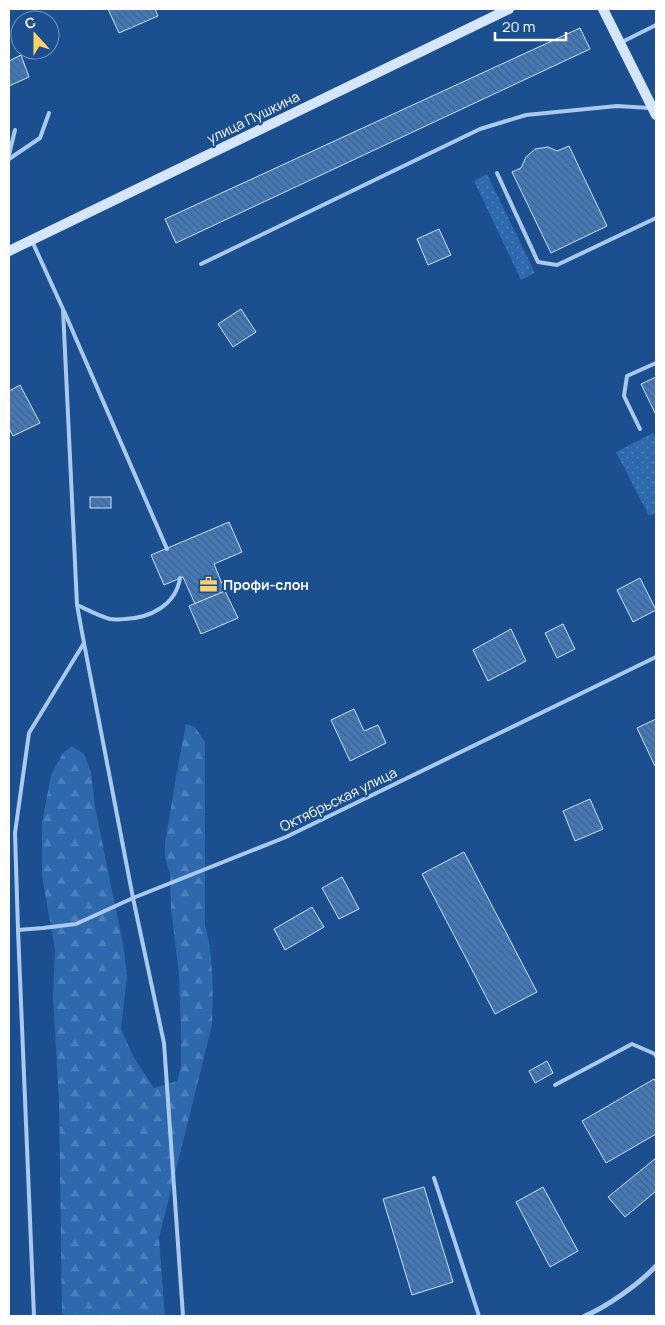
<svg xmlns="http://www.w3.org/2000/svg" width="665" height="1325" font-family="Manrope,sans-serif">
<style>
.grass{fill:url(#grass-dots)}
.forest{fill:url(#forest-firs)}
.building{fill:url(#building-back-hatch);stroke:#cfe3fa}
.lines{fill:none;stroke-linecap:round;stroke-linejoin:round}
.lane{stroke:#a9c9ee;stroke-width:4}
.street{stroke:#a9c9ee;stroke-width:5}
.secondary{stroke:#d6e6fa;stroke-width:10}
.labels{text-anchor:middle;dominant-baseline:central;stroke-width:4;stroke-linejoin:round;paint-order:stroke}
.street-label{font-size:14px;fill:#fff;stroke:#1b4f8f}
.poi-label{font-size:14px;font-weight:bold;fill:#fff;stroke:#1b4f8f;text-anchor:start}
</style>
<defs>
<pattern id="grass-dots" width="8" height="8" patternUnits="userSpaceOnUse" patternTransform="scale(1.25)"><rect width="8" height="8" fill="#2e69ad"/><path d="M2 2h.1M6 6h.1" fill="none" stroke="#4d80b9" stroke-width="1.8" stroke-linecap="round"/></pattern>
<pattern id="forest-firs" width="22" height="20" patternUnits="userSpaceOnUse" patternTransform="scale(1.25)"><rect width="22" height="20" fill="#2e69ad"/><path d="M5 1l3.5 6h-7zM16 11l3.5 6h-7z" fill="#4d80b9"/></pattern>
<pattern id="building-back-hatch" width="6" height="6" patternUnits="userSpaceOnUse" patternTransform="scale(1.25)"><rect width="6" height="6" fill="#4478b7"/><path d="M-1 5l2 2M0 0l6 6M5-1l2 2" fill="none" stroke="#486282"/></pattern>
</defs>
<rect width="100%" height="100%" fill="#1b4f8f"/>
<g class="grass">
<polygon points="487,174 535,273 521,280 474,181"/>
<polygon points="653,433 656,439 656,513 649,516 616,452"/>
</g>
<path class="forest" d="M186 724 195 727 205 742V925C214 958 213 992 212 1025L159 1238 165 1316H62L59 1101 53 996 55 950 42 876V823L51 775 63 753 72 746 84 754 91 772 95 807 124 949 127 977 121 1029 133 1056 154 1088 177 1081 181 1065V1033L179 974 171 909 170 874 165 857V843L179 760Z"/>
<g class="building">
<polygon points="108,9 155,9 158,16 119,33"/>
<polygon points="580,28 590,49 176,243 165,219"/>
<polygon points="21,55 29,77 9,86 9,61"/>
<polygon points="569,146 607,226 551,253 512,172 521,168 526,157 535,149 548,147 557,151"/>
<polygon points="439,229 451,255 428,265 417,239"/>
<polygon points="241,309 256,332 233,347 218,324"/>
<polygon points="656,377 656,415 641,384"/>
<polygon points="20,385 40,423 13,436 9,428 9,391"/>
<rect x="90" y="497" width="21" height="11"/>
<polygon points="229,522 242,552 214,564 225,591 195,604 183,577 164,585 151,555"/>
<polygon points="640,578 656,610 633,622 617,590"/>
<polygon points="225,591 238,618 201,634 189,606"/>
<polygon points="563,624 575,649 557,658 545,633"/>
<polygon points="511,629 526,661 488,681 473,650"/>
<polygon points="354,709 364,731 378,725 386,743 350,761 331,720"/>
<polygon points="656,719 656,766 655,766 637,728"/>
<polygon points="590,799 603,829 575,841 563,811"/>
<polygon points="464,852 537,992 495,1014 422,874"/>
<polygon points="342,877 359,909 339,919 322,888"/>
<polygon points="312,907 324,927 285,950 274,929"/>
<polygon points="547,1061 553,1073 535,1083 529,1071"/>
<polygon points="654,1079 656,1082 656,1134 606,1163 582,1121"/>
<polygon points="656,1158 656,1191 625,1217 608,1197"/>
<polygon points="424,1187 453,1282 412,1295 383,1199"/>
<polygon points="543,1187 578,1251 550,1267 516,1202"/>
</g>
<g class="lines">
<g class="lane">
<polyline points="622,42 656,25"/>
<polyline points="9,155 15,130"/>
<polyline points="9,159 40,138 49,113"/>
<polyline points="497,173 538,262 557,265 656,218"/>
<polyline points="32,241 63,309 77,605 84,643 133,898 164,1043 183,1316"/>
<polyline points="201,264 480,129 526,115 617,106 650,108"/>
<polyline points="64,311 167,549"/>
<polyline points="640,429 624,396 627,376 656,363"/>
<path d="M77 605C88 610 99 616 110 619 115 620 121 619 125 619 150 618 176 605 180 578"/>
<polyline points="18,930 43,928 76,924 133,898 286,837 656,657"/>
<polyline points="555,1085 632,1044 655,1054 656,1056"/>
<polyline points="434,1178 479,1316"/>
<polyline points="34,1316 18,930 15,833 29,733 84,643"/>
</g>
<path class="street" d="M585 1316C608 1306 639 1284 656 1266"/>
<g class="secondary">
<polyline points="603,9 656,115"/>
<polyline points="9,251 509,9"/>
</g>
</g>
<defs>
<symbol id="office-bare" viewBox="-9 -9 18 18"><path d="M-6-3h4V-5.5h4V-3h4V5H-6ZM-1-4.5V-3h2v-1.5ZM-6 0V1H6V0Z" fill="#ffd166" stroke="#1b4f8f" stroke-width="2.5" paint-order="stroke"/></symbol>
</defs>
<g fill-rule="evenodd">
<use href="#office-bare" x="196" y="572" width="25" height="25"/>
</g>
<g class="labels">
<g class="street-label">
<text transform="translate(253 117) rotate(-26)">улица Пушкина</text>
<text transform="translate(338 799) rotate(-26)">Октябрьская улица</text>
</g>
<g class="poi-label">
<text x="223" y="584">Профи-слон</text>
</g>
</g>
<rect width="665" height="1325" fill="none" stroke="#ffffff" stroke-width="20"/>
<g transform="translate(35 35) rotate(339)"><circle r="24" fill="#1b4f8f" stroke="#7695bc"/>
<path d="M0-4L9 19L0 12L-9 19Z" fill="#ffd166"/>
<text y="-8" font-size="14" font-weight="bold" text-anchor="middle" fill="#ffffff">С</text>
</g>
<path d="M495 32v8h71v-8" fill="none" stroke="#ffffff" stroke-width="2.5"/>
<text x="502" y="32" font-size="15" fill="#ffffff" stroke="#1b4f8f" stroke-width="4" paint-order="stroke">20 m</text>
</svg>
